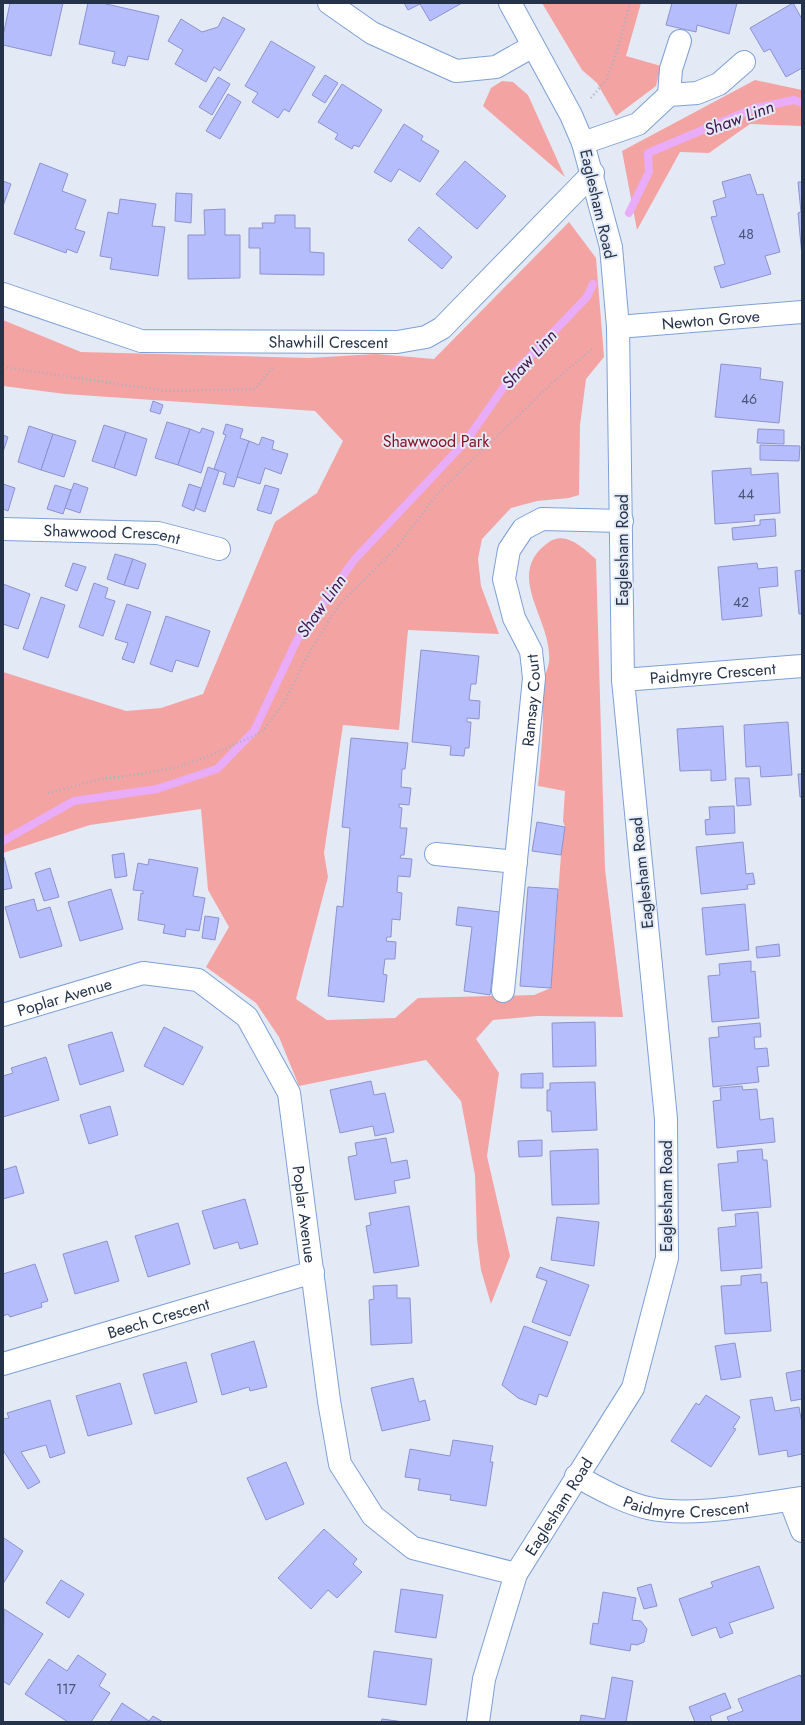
<svg xmlns="http://www.w3.org/2000/svg" width="805" height="1725" font-family="Jost,sans-serif">
<style>
.green{fill:#f4a3a3}
.lines{fill:none;stroke-linecap:round;stroke-linejoin:round}
.stream{stroke:#e9acf9;stroke-width:8}
.building{fill:#b6bdfc;stroke:#8c92cf}
.minor-casing{stroke:#7da0d6;stroke-width:24}
.path{stroke:#a7b0c0;stroke-width:2.5;stroke-dasharray:1 3;stroke-linecap:butt}
.minor{stroke:#fff;stroke-width:22}
.labels{text-anchor:middle;dominant-baseline:central;stroke-width:4;stroke-linejoin:round;paint-order:stroke}
.number-label{font-size:14px;fill:#495676}
.street-label{font-size:16px;fill:#25334a;stroke:#e3eaf6}
.park-label{font-size:16px;fill:#861326;stroke:#e3eaf6}
.water-label{font-size:17px;font-style:italic;fill:#43134e;stroke:#e3eaf6}
</style>
<rect width="100%" height="100%" fill="#e3eaf6"/>
<g class="green">
<polygon points="542,3 641,3 626,56 661,66 656,86 616,116 597,83 582,70"/>
<polygon points="755,80 802,90 802,126 750,124 709,153 680,152 637,230 622,151"/>
<polygon points="502,81 513,82 528,95 565,177 483,106 491,88"/>
<path d="M569 222 596 258 604 357 586 379 580 425 579 495 569 498 537 501 511 508 482 539 478 559 481 586 499 634 408 630 399 730 343 725 324 853 328 877 296 999 327 1020 395 1018 418 998 534 995 551 988 561 855 565 827 563 821 565 791 538 786C540 765 542 744 543 722 543 709 541 695 543 683 544 676 548 669 549 662 553 619 502 575 549 542 566 530 584 549 596 559L605 869 623 1017 537 1016 493 1020 476 1039 499 1073 487 1156 510 1256 491 1304 481 1270 477 1239 475 1175 461 1101 426 1060 299 1086 279 1037 256 1003 206 967 229 927 208 890 201 809 90 825 3 853V672L126 711 161 708 203 694 275 522 317 493 343 441 315 411 65 394 3 386V320L81 352 309 358 376 354 434 359Z"/>
</g>
<g class="lines">
<g class="stream">
<polyline points="629,213 649,172 648,153 755,108 794,100 802,103"/>
<polyline points="3,841 74,801 157,789 217,769 254,731 297,640 355,559 466,441 513,374 587,297 593,284"/>
</g>
</g>
<g class="building">
<polygon points="10,3 63,3 51,56 3,45 3,36"/>
<polygon points="88,3 102,3 159,16 148,60 128,56 125,66 112,63 115,52 79,44"/>
<polygon points="404,3 462,3 430,21 420,4 408,10"/>
<polygon points="672,3 737,3 729,34 697,25 696,32 666,25"/>
<polygon points="793,3 802,19 802,68 786,77 770,49 764,52 750,28"/>
<polygon points="223,17 245,29 220,71 214,67 206,82 175,64 183,50 168,41 181,19 202,32 218,27"/>
<polygon points="271,41 315,67 289,112 284,109 278,118 252,102 258,93 245,86"/>
<polygon points="325,75 338,83 325,103 312,95"/>
<polygon points="218,77 230,84 212,115 199,107"/>
<polygon points="342,84 382,110 359,147 354,145 352,149 335,139 338,134 318,122"/>
<polygon points="228,94 241,102 220,139 206,131"/>
<polygon points="404,124 423,136 421,140 439,151 420,182 399,169 391,182 374,172"/>
<polygon points="465,161 506,196 477,229 436,194"/>
<polygon points="40,163 68,174 62,191 86,200 75,229 85,232 77,253 67,249 66,253 14,234"/>
<polygon points="750,174 757,195 763,194 780,252 765,256 771,274 721,288 714,267 725,264 711,217 717,216 713,201 726,197 722,182"/>
<polygon points="3,181 11,184 3,206"/>
<polygon points="798,182 802,182 802,256 798,213 801,212"/>
<polygon points="176,193 192,194 191,223 175,221"/>
<polygon points="120,199 156,204 152,226 165,227 158,276 110,269 112,258 100,256 108,212 118,214"/>
<polygon points="225,209 225,235 240,235 240,278 188,279 188,235 205,235 204,210"/>
<polygon points="275,215 295,215 295,228 310,228 310,252 324,253 324,275 260,274 260,248 249,248 249,228 263,228 262,223 275,223"/>
<polygon points="419,227 452,257 442,269 408,240"/>
<polygon points="721,364 761,368 760,379 783,382 779,423 715,417"/>
<polygon points="153,401 163,405 160,414 150,411"/>
<polygon points="167,422 190,429 178,465 155,458"/>
<polygon points="226,424 243,429 240,438 249,441 234,487 223,484 226,473 214,469 226,435 223,434"/>
<polygon points="104,425 126,432 114,468 92,461"/>
<polygon points="29,426 53,434 41,470 18,462"/>
<polygon points="202,428 214,432 201,473 178,465 190,429 200,433"/>
<polygon points="758,429 784,430 784,444 757,443"/>
<polygon points="126,432 147,439 136,476 114,468"/>
<polygon points="53,434 76,441 64,477 41,470"/>
<polygon points="3,435 8,437 3,452"/>
<polygon points="262,437 274,441 272,449 288,454 281,474 265,468 260,484 237,477 249,441 259,445"/>
<polygon points="760,445 800,446 799,461 760,460"/>
<polygon points="208,467 219,471 205,512 195,508"/>
<polygon points="751,468 751,475 778,473 780,513 754,515 755,521 715,524 712,471"/>
<polygon points="74,483 88,488 80,513 65,508"/>
<polygon points="3,484 15,488 8,511 3,509"/>
<polygon points="189,484 201,488 194,511 182,506"/>
<polygon points="55,485 71,490 63,514 47,509"/>
<polygon points="265,485 279,489 271,514 257,510"/>
<polygon points="775,519 776,536 733,540 732,528 760,525 760,520"/>
<polygon points="115,554 133,559 124,585 107,579"/>
<polygon points="133,559 146,564 138,589 124,585"/>
<polygon points="73,563 86,567 77,591 65,586"/>
<polygon points="757,563 758,569 777,567 778,586 759,588 762,616 722,620 718,567"/>
<polygon points="802,570 802,614 799,614 795,571"/>
<polygon points="94,583 108,588 105,598 115,601 103,636 79,627"/>
<polygon points="3,584 30,594 18,629 3,624"/>
<polygon points="41,597 65,605 48,658 23,649"/>
<polygon points="127,604 151,612 134,663 122,659 128,643 115,639"/>
<polygon points="166,616 210,631 198,667 176,660 172,672 150,664"/>
<polygon points="421,650 479,656 476,684 471,684 469,700 480,701 479,719 467,718 467,722 471,722 469,748 465,748 464,756 450,755 451,746 412,742"/>
<polygon points="788,722 792,775 761,777 760,766 746,767 744,725"/>
<polygon points="723,726 726,780 711,781 711,770 680,771 677,729"/>
<polygon points="351,738 408,743 405,769 402,769 401,787 411,788 409,805 399,804 399,807 402,808 400,828 407,828 404,855 401,855 400,858 412,859 410,877 398,876 397,892 402,893 400,920 392,919 391,937 387,937 386,941 396,942 395,959 385,959 383,974 387,975 384,1002 328,996 337,906 343,907 350,828 342,827"/>
<polygon points="798,774 802,774 802,797 800,797"/>
<polygon points="735,778 749,778 751,805 737,806"/>
<polygon points="734,806 735,833 706,835 705,820 710,819 709,807"/>
<polygon points="537,822 565,827 561,855 532,851"/>
<polygon points="743,842 746,874 753,873 755,884 747,885 748,889 701,894 696,847"/>
<polygon points="124,853 127,876 115,878 112,855"/>
<polygon points="4,857 12,888 3,890 3,858"/>
<polygon points="149,859 198,868 193,896 205,898 199,931 186,929 185,937 163,933 165,925 138,920 141,893 143,894 143,891 133,890 138,863 148,865"/>
<polygon points="50,868 59,897 44,901 35,873"/>
<polygon points="528,887 558,889 551,988 520,986"/>
<polygon points="111,889 123,929 80,941 68,902"/>
<polygon points="34,899 37,911 50,907 62,946 20,958 5,907"/>
<polygon points="745,904 749,950 706,955 702,908"/>
<polygon points="458,907 500,912 490,995 464,991 472,927 456,925"/>
<polygon points="205,916 219,918 215,940 202,938"/>
<polygon points="779,944 780,956 757,958 756,947"/>
<polygon points="751,961 751,972 755,971 759,1018 712,1022 708,976 720,975 719,964"/>
<polygon points="595,1022 596,1066 553,1067 552,1023"/>
<polygon points="760,1023 761,1037 754,1037 755,1049 767,1048 769,1066 757,1067 759,1082 713,1087 709,1038 719,1037 718,1027"/>
<polygon points="164,1027 203,1047 183,1085 144,1066"/>
<polygon points="112,1032 124,1071 80,1085 68,1045"/>
<polygon points="46,1057 59,1100 3,1117 3,1076 13,1073 11,1068"/>
<polygon points="543,1073 543,1088 521,1088 521,1074"/>
<polygon points="371,1081 374,1095 385,1093 394,1132 375,1136 373,1126 340,1133 330,1090"/>
<polygon points="595,1082 597,1130 552,1132 551,1111 547,1111 547,1090 550,1090 550,1083"/>
<polygon points="742,1086 743,1090 757,1089 760,1120 773,1118 775,1142 717,1148 713,1101 721,1100 720,1088"/>
<polygon points="110,1106 118,1135 89,1144 80,1115"/>
<polygon points="386,1138 391,1163 407,1160 410,1178 394,1181 396,1193 355,1200 348,1157 357,1155 355,1143"/>
<polygon points="542,1140 542,1156 519,1157 518,1141"/>
<polygon points="598,1149 599,1204 552,1205 550,1151"/>
<polygon points="762,1149 763,1160 767,1160 771,1207 722,1211 718,1164 738,1162 737,1151"/>
<polygon points="16,1166 24,1193 3,1199 3,1170"/>
<polygon points="245,1199 258,1244 240,1249 238,1242 214,1249 202,1211"/>
<polygon points="409,1206 419,1266 374,1273 366,1226 371,1225 369,1213"/>
<polygon points="758,1212 762,1268 721,1271 718,1228 736,1226 735,1214"/>
<polygon points="557,1217 599,1222 594,1266 551,1260"/>
<polygon points="178,1223 190,1264 148,1277 135,1236"/>
<polygon points="107,1241 119,1281 75,1294 63,1254"/>
<polygon points="35,1264 48,1301 41,1303 42,1307 10,1317 8,1314 3,1316 3,1274"/>
<polygon points="540,1267 589,1285 570,1336 532,1322 547,1281 536,1277"/>
<polygon points="761,1274 761,1283 767,1282 771,1331 725,1334 721,1286 741,1285 741,1276"/>
<polygon points="397,1285 397,1298 410,1298 412,1343 371,1345 369,1300 374,1299 373,1286"/>
<polygon points="524,1326 568,1342 547,1397 539,1394 536,1405 518,1398 502,1385"/>
<polygon points="254,1341 267,1387 250,1391 249,1387 222,1395 211,1354"/>
<polygon points="735,1343 741,1377 721,1380 715,1346"/>
<polygon points="186,1362 197,1402 155,1414 143,1374"/>
<polygon points="802,1370 802,1399 791,1401 786,1373"/>
<polygon points="413,1378 419,1402 425,1400 430,1420 382,1431 371,1388"/>
<polygon points="120,1383 132,1424 88,1436 76,1396"/>
<polygon points="706,1395 740,1417 733,1428 736,1429 711,1467 671,1441 696,1403 699,1405"/>
<polygon points="772,1397 775,1411 799,1407 802,1424 802,1454 788,1457 787,1450 759,1455 750,1400"/>
<polygon points="50,1400 65,1453 50,1458 46,1445 21,1452 40,1482 28,1489 3,1450 3,1419 9,1418 7,1413"/>
<polygon points="453,1440 493,1446 490,1462 493,1462 486,1506 450,1500 451,1495 418,1490 420,1479 405,1477 410,1449 450,1456"/>
<polygon points="286,1462 304,1504 266,1520 247,1478"/>
<polygon points="324,1529 357,1559 353,1564 362,1572 337,1598 328,1590 311,1609 278,1578"/>
<polygon points="4,1538 23,1551 3,1584 3,1539"/>
<polygon points="759,1566 774,1608 729,1623 733,1633 720,1638 716,1627 692,1636 679,1599 713,1587 711,1582"/>
<polygon points="61,1580 84,1594 69,1618 46,1603"/>
<polygon points="651,1584 657,1606 644,1609 637,1588"/>
<polygon points="401,1589 443,1595 436,1638 395,1632"/>
<polygon points="603,1592 636,1598 632,1620 641,1621 647,1629 644,1642 637,1645 631,1644 630,1651 590,1644 593,1623 598,1624"/>
<polygon points="4,1609 43,1634 9,1685 3,1681"/>
<polygon points="374,1651 432,1659 426,1705 368,1697"/>
<polygon points="78,1655 106,1674 99,1686 110,1693 91,1722 68,1722 25,1694 49,1659 67,1671"/>
<polygon points="800,1675 802,1679 802,1722 729,1722 727,1717 743,1711 738,1699"/>
<polygon points="612,1677 633,1681 626,1722 580,1722 581,1715 605,1719"/>
<polygon points="725,1693 731,1708 710,1716 712,1722 695,1722 689,1707"/>
<polygon points="122,1703 149,1721 153,1716 163,1722 110,1722"/>
<polygon points="382,1719 404,1722 381,1722"/>
</g>
<g class="lines">
<defs>
<g id="minor">
<polyline points="329,3 372,33 456,71 496,67 533,46"/>
<polyline points="669,95 671,69 680,41"/>
<polyline points="583,143 638,124 669,95 697,93 719,84 744,62"/>
<path id="s1" d="M3 294 141 341 397 342 426 337 442 328 593 173"/>
<path id="s2" d="M618 327 802 312"/>
<path id="s3" d="M3 529 158 533 219 549"/>
<path id="s4" d="M623 680 802 666"/>
<polyline points="436,854 516,862"/>
<path id="s5" d="M503 991 534 678 531 651 514 618 504 579 509 550 523 529 542 519 622 521"/>
<path id="s6" d="M3 1015 143 973 198 980 247 1017 289 1093 329 1401 340 1464 373 1516 413 1548 516 1574"/>
<path id="s7" d="M3 1364 313 1272"/>
<path id="s8" d="M576 1476C599 1488 622 1502 648 1508 692 1518 756 1504 802 1498"/>
<polyline points="790,1500 802,1531"/>
<path id="s9" d="M478 1722 484 1679 516 1574 633 1388 667 1258 666 1119 623 680 618 327 611 247 583 143 571 115 510 3"/>
</g>
</defs>
<use href="#minor" class="minor-casing"/>
<g class="path">
<polyline points="591,98 607,79 620,41 630,3"/>
<polyline points="3,367 167,391 255,389 273,367"/>
<polyline points="48,793 101,779 135,775 178,767 211,755 262,732 285,701 305,660 338,606 396,548 438,493 550,385 592,349"/>
</g>
<use href="#minor" class="minor"/>
</g>
<g class="labels">
<g class="number-label">
<text x="746" y="234">48</text>
<text x="749" y="399">46</text>
<text x="746" y="494">44</text>
<text x="741" y="602">42</text>
<text x="66" y="1689">117</text>
</g>
<g class="street-label">
<text transform="translate(598 204) rotate(77)">Eaglesham Road</text>
<text stroke="none"><textPath href="#s2" startOffset="93">Newton Grove</textPath></text>
<text stroke="none"><textPath href="#s1" startOffset="333">Shawhill Crescent</textPath></text>
<text stroke="none"><textPath href="#s3" startOffset="109">Shawwood Crescent</textPath></text>
<text transform="translate(622 550) rotate(-90)">Eaglesham Road</text>
<text stroke="none"><textPath href="#s4" startOffset="90">Paidmyre Crescent</textPath></text>
<text stroke="none"><textPath href="#s5" startOffset="292">Ramsay Court</textPath></text>
<text transform="translate(642 873) rotate(-96)">Eaglesham Road</text>
<text stroke="none"><textPath href="#s6" startOffset="64">Poplar Avenue</textPath></text>
<text transform="translate(666 1196) rotate(-90)">Eaglesham Road</text>
<text stroke="none"><textPath href="#s6" startOffset="472">Poplar Avenue</textPath></text>
<text stroke="none"><textPath href="#s7" startOffset="162">Beech Crescent</textPath></text>
<text stroke="none"><textPath href="#s8" startOffset="117">Paidmyre Crescent</textPath></text>
<text stroke="none"><textPath href="#s9" startOffset="233">Eaglesham Road</textPath></text>
</g>
<g class="park-label">
<text x="436" y="441">Shawwood Park</text>
</g>
<g class="water-label">
<text transform="translate(739 118) rotate(-20)">Shaw Linn</text>
<text transform="translate(529 359) rotate(-48)">Shaw Linn</text>
<text transform="translate(321 606) rotate(-55)">Shaw Linn</text>
</g>
</g>
<rect width="805" height="1725" fill="none" stroke="#25334a" stroke-width="8"/>
</svg>
